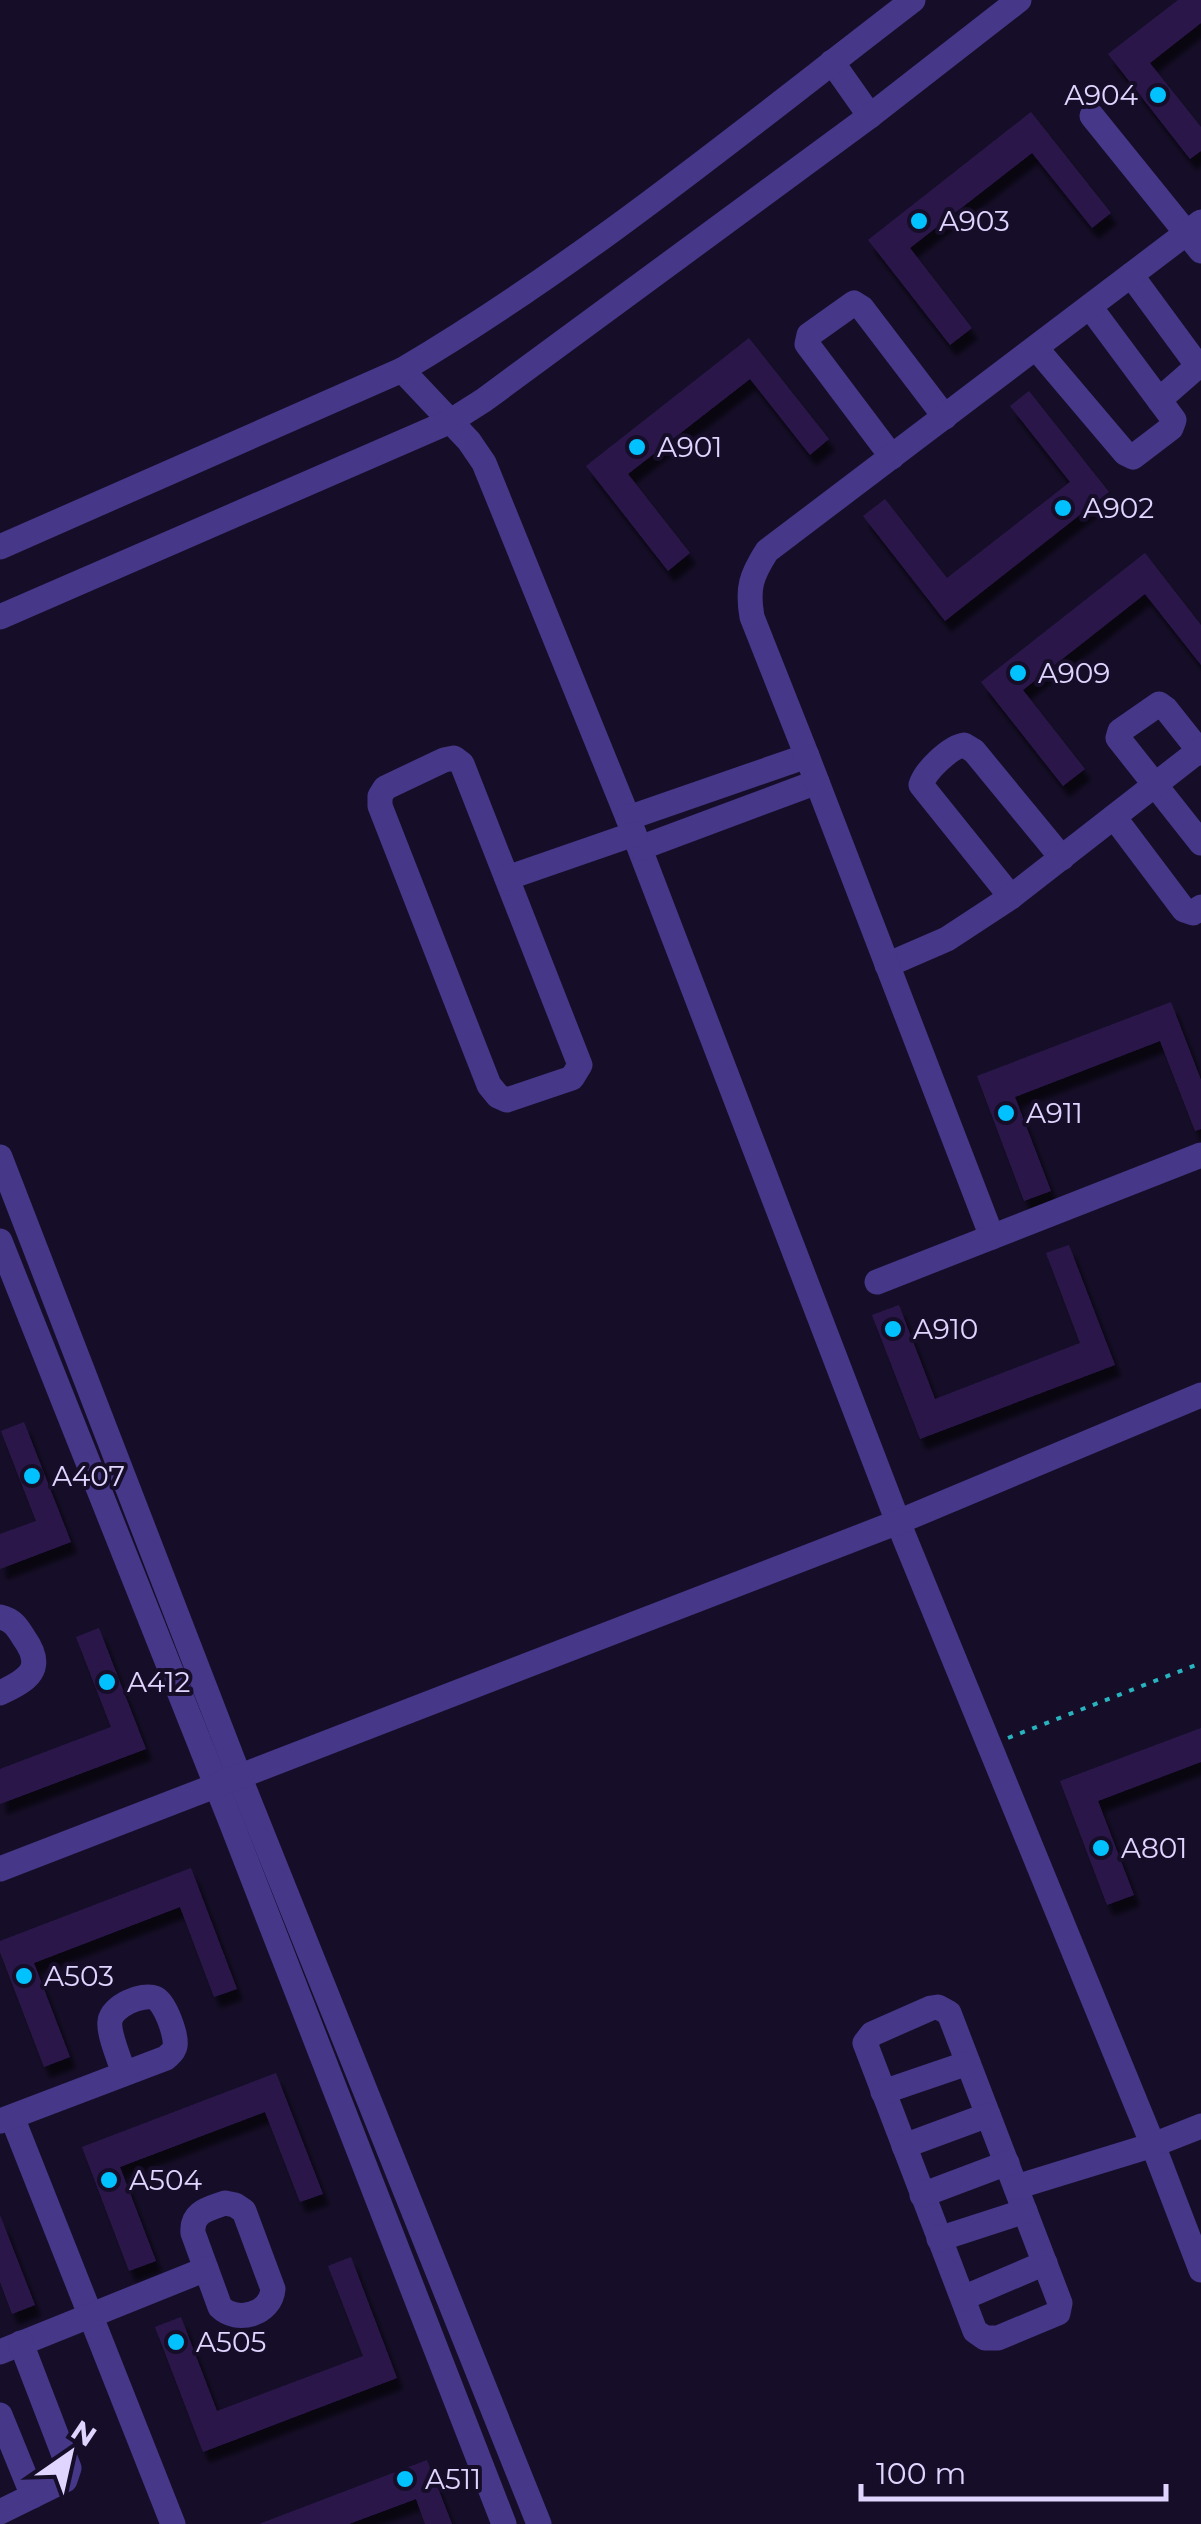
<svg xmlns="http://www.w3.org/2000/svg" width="1201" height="2524" font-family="Montserrat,sans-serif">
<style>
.building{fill:#2a194a;filter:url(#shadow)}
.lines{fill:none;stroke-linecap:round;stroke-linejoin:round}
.path{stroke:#29b3bf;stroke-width:4;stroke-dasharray:5 8;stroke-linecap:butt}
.minor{stroke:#463789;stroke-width:25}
.poi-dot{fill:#01c1ff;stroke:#160e28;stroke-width:4}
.labels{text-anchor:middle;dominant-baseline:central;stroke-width:8;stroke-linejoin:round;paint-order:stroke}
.poi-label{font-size:28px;fill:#e0d5ff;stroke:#160e28;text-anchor:start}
</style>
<defs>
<filter id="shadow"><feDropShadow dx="6" dy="11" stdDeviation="2.5" flood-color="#0009"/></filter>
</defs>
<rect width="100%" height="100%" fill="#160e28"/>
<g class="building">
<polygon points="1178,0 1201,0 1201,23 1150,63 1201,127 1201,151 1190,159 1108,54"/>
<polygon points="1031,112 1111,213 1092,228 1032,153 910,248 972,328 950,345 868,240"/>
<polygon points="749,338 829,439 810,455 750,379 628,474 690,553 668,571 586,466"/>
<polygon points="1029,391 1109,492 945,621 863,516 885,499 947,578 1070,482 1010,406"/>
<polygon points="1145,553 1201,625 1201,665 1145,594 1023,690 1085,769 1063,786 981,682"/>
<polygon points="1171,1002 1201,1080 1201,1129 1195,1131 1160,1041 1015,1097 1051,1191 1024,1201 977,1076"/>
<polygon points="1069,1245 1115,1365 920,1439 872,1315 899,1305 935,1399 1080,1343 1046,1253"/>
<polygon points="24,1422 71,1542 0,1569 0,1534 36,1521 1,1431"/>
<polygon points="99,1628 146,1749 0,1804 0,1769 111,1727 76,1637"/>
<polygon points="1201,1728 1201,1762 1098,1801 1134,1895 1107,1905 1060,1781"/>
<polygon points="191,1868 237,1989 214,1997 180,1907 34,1963 70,2057 44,2067 0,1952 0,1941"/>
<polygon points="276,2073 323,2194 300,2202 265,2112 120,2167 156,2261 129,2271 82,2147"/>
<polygon points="0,2215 35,2305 12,2314 0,2282"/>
<polygon points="351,2257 397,2378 203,2452 155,2327 181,2317 217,2411 363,2356 328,2266"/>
<polygon points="427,2460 452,2524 425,2524 416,2499 349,2524 259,2524"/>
</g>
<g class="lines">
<polyline class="path" points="1008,1738 1201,1663"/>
<g class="minor">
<polyline points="832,62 870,116"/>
<polyline points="1092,116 1201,251"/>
<polyline points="1131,275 1198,366 1159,400"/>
<polyline points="1036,348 1125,453 1133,457 1171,428 1174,420 1090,307"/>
<polyline points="402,370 469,441 484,463 628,818 898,1522 1153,2145 1201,2270"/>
<polyline points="892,457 807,344 809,335 854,303 862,308 945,417"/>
<path d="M0 547 402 370C583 263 746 128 913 0"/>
<polyline points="0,617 451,421 484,400 870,116 1019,0"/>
<polyline points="1201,753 1166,709 1159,704 1120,731 1118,738 1201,843"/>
<polygon points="454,758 462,764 580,1065 572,1078 507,1100 498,1096 489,1085 380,806 380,796 385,788 444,760"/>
<polyline points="1114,817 1184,910 1193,913 1201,907"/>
<polyline points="628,818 807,756"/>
<polyline points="640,848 817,782"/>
<polyline points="507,878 634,834"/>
<path d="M1011 897 921 785C925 771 950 747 964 745L974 751 1062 858"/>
<polyline points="887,965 947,939 1011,897 1201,749"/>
<polyline points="0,1157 239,1776 539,2524"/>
<path d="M992 1237 807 756 752 617C747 588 751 576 767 551L1201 222"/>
<polyline points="0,1241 231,1822 504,2524"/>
<polyline points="877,1282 1201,1155"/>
<path d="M0 1617C13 1620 17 1627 24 1638 46 1669 28 1680 0 1693"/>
<polyline points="0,1869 898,1522 1201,1395"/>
<polygon points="938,2007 949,2013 1060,2303 1058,2313 998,2338 985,2338 975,2331 865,2043 872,2034 931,2008"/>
<polyline points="883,2092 968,2063"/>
<polyline points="12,2117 173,2524"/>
<path d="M0 2121 166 2058C170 2054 174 2052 175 2046 177 2036 165 2002 155 1998 142 1993 112 2006 110 2021 108 2033 120 2061 124 2073"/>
<polyline points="904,2146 988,2115"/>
<polyline points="1016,2187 1153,2145 1201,2126"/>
<polyline points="922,2195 1007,2163"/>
<path d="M225 2203 235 2205 244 2211 273 2289C271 2314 237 2324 220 2307L193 2233C191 2212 208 2209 225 2203Z"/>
<polyline points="939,2239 1025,2211"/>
<polyline points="963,2298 1045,2263"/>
<polyline points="0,2352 206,2269"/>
<polyline points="0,2415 33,2496"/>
<polyline points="0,2512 65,2480 69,2468 21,2343"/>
</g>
</g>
<g class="poi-dot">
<circle cx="1158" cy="95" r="10"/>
<circle cx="919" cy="221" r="10"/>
<circle cx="637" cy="447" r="10"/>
<circle cx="1063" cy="508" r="10"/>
<circle cx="1018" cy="673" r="10"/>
<circle cx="1006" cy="1113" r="10"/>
<circle cx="893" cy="1329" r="10"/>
<circle cx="32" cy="1476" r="10"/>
<circle cx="107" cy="1682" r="10"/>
<circle cx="1101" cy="1848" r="10"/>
<circle cx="24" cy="1976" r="10"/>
<circle cx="109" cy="2180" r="10"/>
<circle cx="176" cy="2342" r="10"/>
<circle cx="405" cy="2479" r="10"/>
</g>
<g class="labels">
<g class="poi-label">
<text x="1138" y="95" text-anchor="end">A904</text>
<text x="939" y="221">A903</text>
<text x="657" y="447">A901</text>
<text x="1083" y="508">A902</text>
<text x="1038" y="673">A909</text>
<text x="1026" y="1113">A911</text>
<text x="913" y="1329">A910</text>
<text x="52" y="1476">A407</text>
<text x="127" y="1682">A412</text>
<text x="1121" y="1848">A801</text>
<text x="44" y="1976">A503</text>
<text x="129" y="2180">A504</text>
<text x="196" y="2342">A505</text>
<text x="425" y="2479">A511</text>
</g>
</g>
<g transform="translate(70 2454) rotate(34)" stroke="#160e28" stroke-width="8" paint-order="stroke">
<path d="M0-8L18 38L0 25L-18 38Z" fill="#e0d5ff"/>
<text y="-15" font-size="28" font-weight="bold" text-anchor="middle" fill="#e0d5ff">N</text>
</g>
<path d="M861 2484v15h305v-15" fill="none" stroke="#e0d5ff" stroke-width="5"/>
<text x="876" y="2484" font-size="30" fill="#e0d5ff" stroke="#160e28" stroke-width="8" paint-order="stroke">100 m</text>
</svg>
